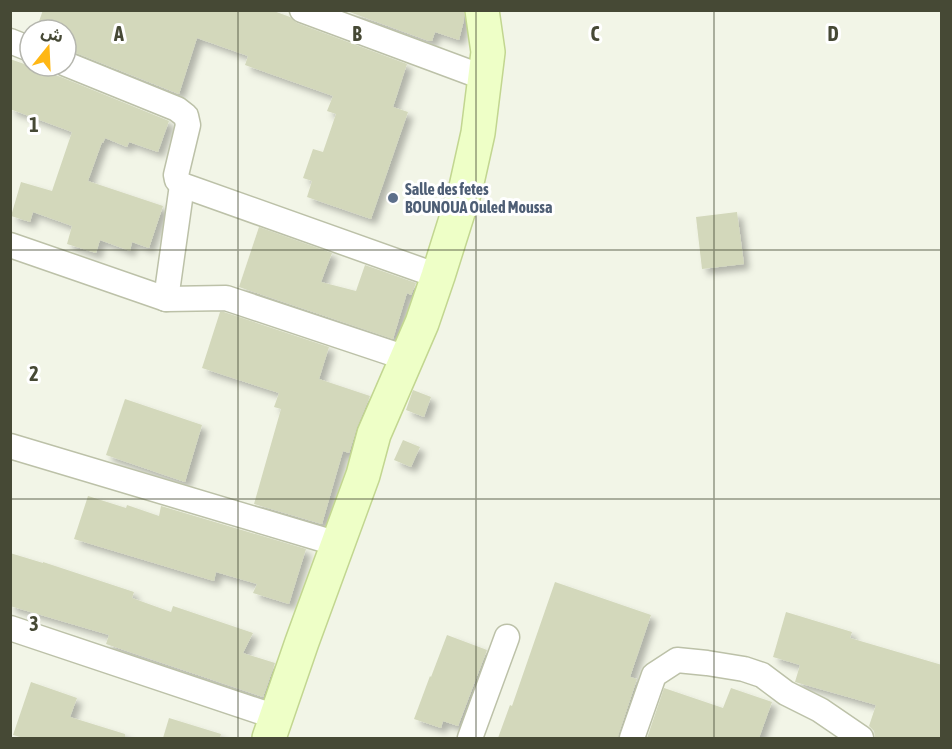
<svg xmlns="http://www.w3.org/2000/svg" width="952" height="749" font-family="'Asap Condensed','Noto Sans Arabic',sans-serif">
<style>
.building{fill:#d3d8bb;filter:url(#shadow)}
.lines{fill:none;stroke-linecap:round;stroke-linejoin:round}
.street-casing{stroke:#bcc1a8;stroke-width:27}
.secondary-casing{stroke:#c2d690;stroke-width:36}
.street{stroke:#fff;stroke-width:24}
.secondary{stroke:#eeffc7;stroke-width:33}
.grid{fill:none;stroke:#464935;stroke-width:1.5;stroke-opacity:0.55}
.service-dot{fill:#5c6f8a;stroke:#fff;stroke-width:2}
.labels{text-anchor:middle;dominant-baseline:central;stroke-width:6;stroke-linejoin:round;paint-order:stroke}
.service-label{font-size:16px;font-weight:bold;fill:#4e5e75;stroke:#fff;text-anchor:start}
.grid-label{font-size:20px;text-anchor:middle;font-weight:bold;fill:#464935;stroke:#fff;stroke-width:6;stroke-linejoin:round;paint-order:stroke}
</style>
<defs>
<filter id="shadow"><feDropShadow dx="5.5" dy="5.5" stdDeviation="3" flood-color="#0004"/></filter>
</defs>
<rect width="100%" height="100%" fill="#f2f5e7"/>
<g class="building">
<polygon points="43,10 271,10 290,17 297,23 407,64 393,107 408,112 371,219 307,197 312,181 303,178 313,149 323,152 336,114 327,111 333,96 245,65 248,56 197,38 179,94 71,51 66,50 66,30 36,30"/>
<polygon points="344,10 464,10 464,20 459,40 435,32 432,41 429,41"/>
<polygon points="10,59 61,77 169,121 158,152 129,142 127,147 105,138 103,143 102,142 88,181 163,206 149,248 132,242 130,251 100,240 96,253 67,244 72,226 33,212 30,222 11,216 21,182 52,191 72,132 10,109"/>
<polygon points="737,212 744,264 702,269 696,217"/>
<polygon points="259,227 332,253 321,282 356,291 365,265 416,283 411,295 407,293 393,339 239,287"/>
<polygon points="220,312 224,312 329,347 319,379 370,396 357,427 349,453 343,451 322,524 254,504 281,409 274,407 279,393 202,368"/>
<polygon points="413,390 431,397 424,417 406,410"/>
<polygon points="125,399 202,425 185,482 106,455"/>
<polygon points="403,440 420,447 411,467 394,460"/>
<polygon points="88,496 126,508 127,505 159,516 161,506 306,549 289,604 253,593 257,584 216,572 214,581 74,539"/>
<polygon points="10,553 43,563 43,562 134,592 132,598 171,612 173,606 253,633 243,653 275,663 263,697 106,644 109,635 10,606"/>
<polygon points="555,582 651,615 630,677 637,679 619,733 618,738 498,738 510,705 512,706"/>
<polygon points="786,612 852,632 850,638 942,665 942,738 875,738 874,731 869,726 876,705 795,682 800,665 773,657"/>
<polygon points="447,635 487,650 458,726 443,721 441,728 414,719 430,676 431,677"/>
<polygon points="31,682 77,698 70,717 125,734 125,738 24,738 13,735"/>
<polygon points="664,688 723,708 731,688 772,702 759,738 647,738"/>
<polygon points="169,718 221,734 220,738 163,738"/>
</g>
<g class="lines">
<defs>
<g id="street">
<polyline points="302,10 485,78"/>
<polyline points="10,41 30,49"/>
<polyline points="66,64 177,109 186,116 188,125 176,175 177,180 182,185 438,276"/>
<polyline points="10,245 166,299 226,298 406,358"/>
<polyline points="166,299 182,185"/>
<polyline points="10,446 338,544"/>
<polyline points="10,628 276,717"/>
<polyline points="470,738 507,637"/>
<polyline points="632,738 654,675 677,660 707,663 744,669 762,675 786,693 820,710 861,738"/>
</g>
<polyline id="secondary" points="269,738 302,642 363,475 374,434 422,323 438,276 466,187 478,133 488,52 482,10"/>
</defs>
<use href="#street" class="street-casing"/>
<use href="#secondary" class="secondary-casing"/>
<use href="#street" class="street"/>
<use href="#secondary" class="secondary"/>
</g>
<path class="grid" d="M238 10V738M476 10V738M714 10V738M10 250H942M10 499H942"/>
<circle class="service-dot" cx="393" cy="198" r="6"/>
<g class="labels">
<g class="service-label">
<text x="405" y="189">Salle des fetes<tspan x="405" dy="18">BOUNOUA Ouled Moussa</tspan></text>
</g>
</g>
<g class="grid-label">
<text x="119" y="41">A</text>
<text x="357" y="41">B</text>
<text x="595" y="41">C</text>
<text x="833" y="41">D</text>
<text x="34" y="132">1</text>
<text x="34" y="381">2</text>
<text x="34" y="631">3</text>
</g>
<rect width="952" height="749" fill="none" stroke="#464935" stroke-width="24"/>
<g transform="translate(48 48) rotate(18)"><circle r="28" fill="#ffffff" stroke="#b5b6ae" stroke-width="1.5"/>
<path d="M0-4.5L10 22L0 15L-10 22Z" fill="#ffb714"/>
<text y="-9" font-size="16" font-weight="bold" text-anchor="middle" fill="#464935">ش</text>
</g>
</svg>
